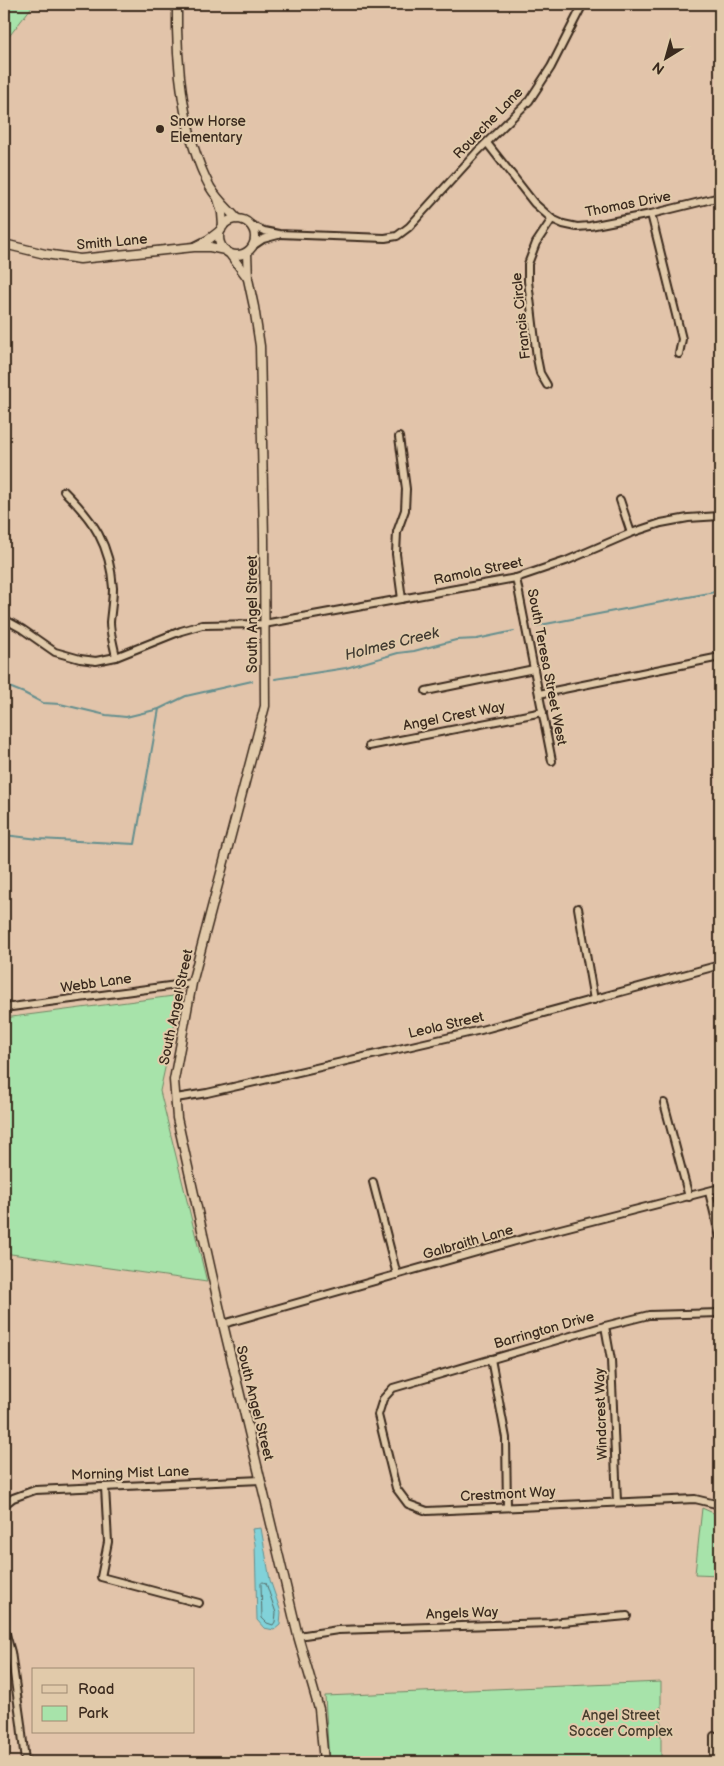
<svg xmlns="http://www.w3.org/2000/svg" width="724" height="1766" font-family="'Balsamiq Sans',sans-serif">
<style>
.green{fill:#a7e3aa;stroke:#718664}
.water{fill:#81d2d9;stroke:#658f8e}
.lines{fill:none;stroke-linecap:round;stroke-linejoin:round}
.shore{stroke:#576d69;stroke-width:1}
.stream{stroke:#658f8e;stroke-width:2}
.minor-casing{stroke:#3b2a1e;stroke-width:10}
.tertiary-casing{stroke:#3b2a1e;stroke-width:11}
.minor{stroke:#e1caaa;stroke-width:6}
.tertiary{stroke:#e1caaa;stroke-width:8}
.poi-dot{fill:#3b2a1e;stroke:#e1caaa;stroke-width:2}
.labels{text-anchor:middle;dominant-baseline:central;stroke-width:4;stroke-linejoin:round;paint-order:stroke}
.poi-label{font-size:14px;fill:#3b2a1e;stroke:#e1caaa;text-anchor:start}
.street-label{font-size:14px;fill:#3b2a1e;stroke:#e1caaa}
.park-label{font-size:14px;fill:#463c2c;stroke:#e1caaa}
.water-label{font-size:15px;font-style:italic;fill:#423b31;stroke:#e1caaa}
</style>
<rect width="100%" height="100%" fill="#e2c4aa"/>
<filter id="ink" filterUnits="userSpaceOnUse"><feTurbulence type="fractalNoise" baseFrequency=".02" numOctaves="2"/><feDisplacementMap in="SourceGraphic" scale="10" xChannelSelector="R" yChannelSelector="G"/><feConvolveMatrix kernelMatrix="1 2 1 2 8 2 1 2 1" color-interpolation-filters="sRGB"/></filter>
<g filter="url(#ink)">
<g class="green">
<polygon points="4,4 34,4 4,43"/>
<polygon points="181,995 160,1091 207,1282 4,1253 4,1018"/>
<polygon points="702,1508 720,1516 720,1575 695,1574"/>
<polygon points="661,1682 661,1762 329,1762 325,1696"/>
</g>
<polygon class="water" points="261,1528 270,1580 281,1612 280,1625 274,1630 264,1628 257,1620 255,1544 252,1529"/>
<g class="lines">
<polygon class="shore" points="263,1582 266,1583 276,1613 275,1622 273,1625 267,1623 262,1618 261,1584"/>
<g class="stream">
<polyline points="535,626 720,591"/>
<polyline points="275,679 346,668 398,653 414,651 456,640 477,639 514,631"/>
<polyline points="4,685 24,693 43,703 60,704 106,715 126,717 159,709 186,696 252,681"/>
<polyline points="4,835 39,839 135,844 159,709"/>
</g>
<defs>
<g id="minor">
<polyline points="487,143 534,203 552,219 563,224 577,227 590,226 651,214 720,197"/>
<polyline points="651,214 682,339 679,354"/>
<polyline points="251,225 264,231 279,234 385,238 397,236 409,227 477,152 529,101 551,67 583,4"/>
<polyline points="254,245 263,239 278,235"/>
<polyline points="547,385 540,373 537,358 528,281 528,264 536,243 552,219"/>
<polyline points="399,437 406,489 405,510 397,532 396,554 402,599"/>
<path d="M64 491C94 521 110 544 113 588 113 599 111 611 110 622 110 634 114 646 116 657"/>
<polyline points="620,500 631,533"/>
<polyline points="516,578 552,761"/>
<polyline points="4,619 22,629 55,652 80,659 96,661 116,657 181,631 202,625 264,624 516,578 566,561 631,533 661,523 688,518 720,516"/>
<polyline points="426,691 534,669"/>
<polyline points="539,694 720,657"/>
<polyline points="369,746 543,712"/>
<polyline points="578,908 594,1000"/>
<polyline points="4,1008 192,983"/>
<polyline points="176,1098 207,1093 481,1030 720,965"/>
<polyline points="664,1103 689,1197"/>
<polyline points="373,1182 397,1275"/>
<polyline points="709,1192 720,1237"/>
<polyline points="720,1313 649,1315 605,1326 393,1388 383,1399 378,1415 396,1488 408,1504 427,1511 695,1499 720,1505"/>
<polyline points="223,1324 533,1236 720,1188"/>
<polyline points="605,1326 611,1360 617,1502"/>
<polyline points="491,1359 506,1438 507,1507"/>
<polyline points="105,1487 108,1542 101,1577 199,1603"/>
<polyline points="4,1505 13,1498 35,1490 261,1480"/>
<polyline points="4,1627 11,1652 21,1724 25,1762"/>
<polyline points="298,1636 338,1630 551,1623 627,1616"/>
<polyline points="714,1762 714,1736 720,1736"/>
</g>
<g id="tertiary">
<path d="M177 4C176 61 182 135 210 187 217 199 228 209 237 219"/>
<polyline points="218,199 222,213 223,226"/>
<circle cx="237" cy="237" r="18"/>
<polyline points="4,244 45,254 80,259 194,247 210,247 225,250"/>
<polyline points="196,246 208,240 221,230"/>
<polyline points="247,253 248,279 254,307 260,346 264,538 265,706 192,983 174,1080 177,1118 223,1324 298,1636 319,1709 324,1762"/>
<polyline points="230,254 247,277"/>
</g>
</defs>
<use href="#minor" class="minor-casing"/>
<use href="#tertiary" class="tertiary-casing"/>
<use href="#minor" class="minor"/>
<use href="#tertiary" class="tertiary"/>
</g>
</g>
<circle class="poi-dot" cx="160" cy="129" r="5"/>
<g class="labels">
<g class="poi-label">
<text x="170" y="121">Snow Horse<tspan x="170" dy="16">Elementary</tspan></text>
</g>
<g class="street-label">
<text transform="translate(488 123) rotate(-46)">Roueche Lane</text>
<text transform="translate(628 204) rotate(-11)">Thomas Drive</text>
<text transform="translate(112 242) rotate(-5)">Smith Lane</text>
<text transform="translate(521 316) rotate(-96)">Francis Circle</text>
<text transform="translate(478 571) rotate(-12)">Ramola Street</text>
<text transform="translate(252 614) rotate(-90)">South Angel Street</text>
<text transform="translate(547 667) rotate(79)">South Teresa Street West</text>
<text transform="translate(454 716) rotate(-11)">Angel Crest Way</text>
<text transform="translate(96 983) rotate(-8)">Webb Lane</text>
<text transform="translate(176 1007) rotate(-78)">South Angel Street</text>
<text transform="translate(446 1025) rotate(-13)">Leola Street</text>
<text transform="translate(468 1242) rotate(-16)">Galbraith Lane</text>
<text transform="translate(544 1330) rotate(-16)">Barrington Drive</text>
<text transform="translate(255 1403) rotate(76)">South Angel Street</text>
<text transform="translate(601 1414) rotate(-92)">Windcrest Way</text>
<text transform="translate(130 1473) rotate(-2)">Morning Mist Lane</text>
<text transform="translate(508 1494) rotate(-3)">Crestmont Way</text>
<text transform="translate(462 1613) rotate(-2)">Angels Way</text>
</g>
<g class="park-label">
<text x="621" y="1715">Angel Street<tspan x="621" dy="16">Soccer Complex</tspan></text>
</g>
<g class="water-label">
<text transform="translate(392 644) rotate(-14)">Holmes Creek</text>
</g>
</g>
<rect width="724" height="1766" fill="none" stroke="#e1caaa" stroke-width="20"/>
<rect x="10" y="10" width="704" height="1746" fill="none" stroke="#3b2a1e" stroke-width="2" filter="url(#ink)"/>
<rect x="32" y="1668" width="162" height="65" fill="#e1caaa" stroke="#9f8a72"/>
<rect x="42" y="1685" width="25" height="8" fill="#e1caaa" stroke="#9f8a72"/>
<text x="78" y="1694" font-size="15" fill="#3b2a1e">Road</text>
<rect x="42" y="1706" width="25" height="15" fill="#a7e3aa" stroke="#9f8a72"/>
<text x="78" y="1718" font-size="15" fill="#3b2a1e">Park</text>
<g transform="translate(666 58) rotate(217)" stroke="#e1caaa" stroke-width="4" paint-order="stroke">
<path d="M0-4L9 19L0 12L-9 19Z" fill="#3b2a1e"/>
<text y="-8" font-size="14" font-weight="bold" text-anchor="middle" fill="#3b2a1e">N</text>
</g>
</svg>
